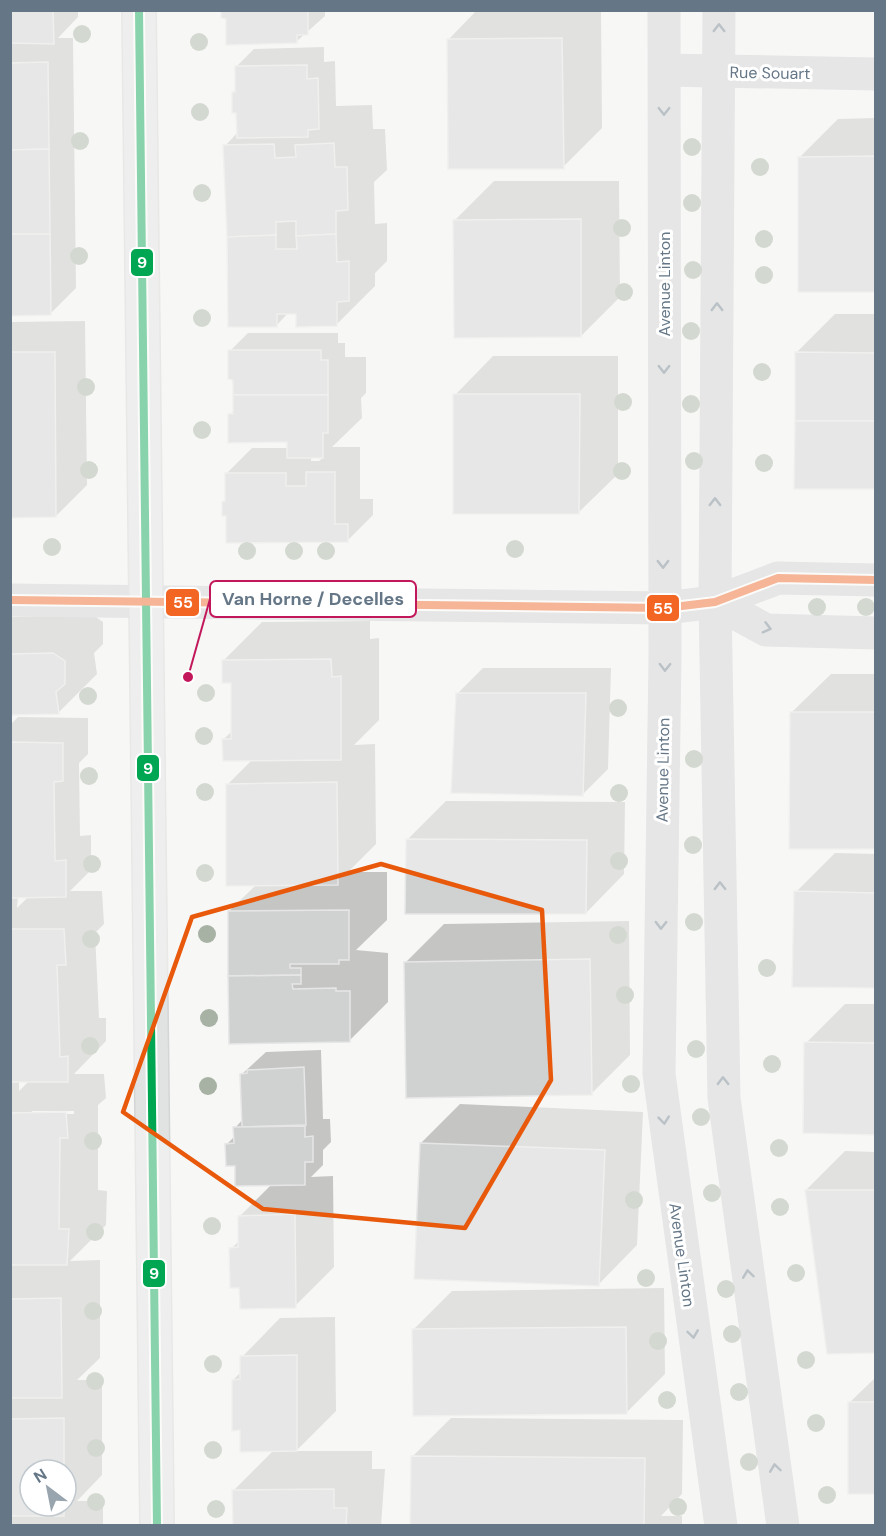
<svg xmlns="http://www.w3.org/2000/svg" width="886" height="1536" font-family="'DM Sans',sans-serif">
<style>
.shadow{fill:#0003;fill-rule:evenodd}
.building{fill:#d0d2d2;stroke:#e6e6e6;stroke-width:1.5}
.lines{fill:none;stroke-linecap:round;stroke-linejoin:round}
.major-casing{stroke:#d4d5d5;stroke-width:36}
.minor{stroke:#ced0d1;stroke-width:33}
.major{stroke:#e1e2e2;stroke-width:33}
.bus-1-casing{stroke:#fff;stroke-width:12}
.bus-2-casing{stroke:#fff;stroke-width:12}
.bus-1{stroke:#00a651;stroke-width:8}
.bus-2{stroke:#f26522;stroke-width:8}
.tree{fill:#a7b2a4}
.oneway{stroke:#70808e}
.marked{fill:none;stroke:#e8590c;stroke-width:4.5;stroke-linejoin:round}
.labels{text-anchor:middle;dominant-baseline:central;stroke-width:6;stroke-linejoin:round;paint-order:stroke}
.street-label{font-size:16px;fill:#657787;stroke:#fff}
.leader{fill:none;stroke:#c2185b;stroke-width:2}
.callout-dot{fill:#c2185b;stroke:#fff;stroke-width:2}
.callout{fill:#fff;stroke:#c2185b;stroke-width:2}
.callout-label{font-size:18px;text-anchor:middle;font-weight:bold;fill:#657787}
.line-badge{stroke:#fff;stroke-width:2}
.badge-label{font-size:16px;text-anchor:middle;font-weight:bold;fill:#fff}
</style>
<rect width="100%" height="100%" fill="#f7f7f6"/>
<g class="shadow">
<polygon points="10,10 78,10 78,17 58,38 73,38 76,288 50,314 10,314"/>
<polygon points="223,10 325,10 325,16 296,42 227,18"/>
<polygon points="477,10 601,10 602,128 563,167 448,40"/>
<polygon points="324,47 324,62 335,61 336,106 372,105 373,129 385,129 387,170 374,182 375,224 387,223 387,261 375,273 375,286 336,325 298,312 289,312 277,325 225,146 238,132 238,111 233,92 237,89 236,67 254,49"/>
<polygon points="876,118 876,291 799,158 838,119"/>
<polygon points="494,181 619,181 620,297 581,336 455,220"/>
<polygon points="835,314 876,314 876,487 796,353"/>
<polygon points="85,321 87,485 56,516 10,516 10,322"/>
<path d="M248 333H338V343H345V357H366V393L361 398 362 418 332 447H360V499H373V515L347 541 228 515 224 502 227 499V473L252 448H289V441L229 415 235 410 230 351ZM311 457H324L319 461H311Z"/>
<polygon points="493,356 618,356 618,474 579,512 455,395"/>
<polygon points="93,615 103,622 103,644 94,653 97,674 58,713 10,714 10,617"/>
<polygon points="370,621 370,639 379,638 379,720 354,745 375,744 376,844 348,872 387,872 387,920 356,950 388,953 388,1002 349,1041 230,1042 229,911 257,884 227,785 252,760 224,739 233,730 233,681 223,661 262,622"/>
<polygon points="483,668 611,668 608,769 582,795 457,694"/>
<polygon points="831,674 876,674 876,848 792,712"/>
<path d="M18 717 88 718V754L79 763 80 836 91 835V870L70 891H102L104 924 95 933 99 1018H106V1041L74 1074H104L106 1098 98 1105V1190L107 1191 106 1225 70 1261 100 1260V1358L77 1380H102V1475L77 1501H103V1526H10V725ZM18 896H29L17 908ZM19 1080H30L19 1091ZM32 1111H74V1114H32ZM30 1470H66V1506H30Z"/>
<polygon points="446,801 625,802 624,874 586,913 407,840"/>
<polygon points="835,853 876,854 876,987 796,892"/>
<polygon points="629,921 630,1055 591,1094 406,962 444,924"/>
<polygon points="845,1004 876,1004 876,1133 806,1043"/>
<polygon points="321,1050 323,1119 330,1119 331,1142 323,1150 323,1165 311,1177 333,1176 334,1267 295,1306 240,1286 231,1249 240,1240 240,1216 272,1184 237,1165 227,1144 235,1136 235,1128 243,1119 242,1074 266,1052"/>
<polygon points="460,1104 643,1112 637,1245 599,1284 421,1143"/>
<polygon points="845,1151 876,1152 876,1352 806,1190"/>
<polygon points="664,1288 665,1374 626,1413 413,1330 452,1291"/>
<polygon points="335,1317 336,1411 296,1451 372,1451 372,1469 385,1469 381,1526 234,1526 234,1490 274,1450 241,1429 233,1380 242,1371 242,1357 280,1318"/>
<polygon points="876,1377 876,1492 849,1403"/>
<polygon points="451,1418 683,1420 682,1494 661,1516 682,1516 682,1526 412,1526 412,1457"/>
</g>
<g class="building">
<polygon points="10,10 53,10 54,44 10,43"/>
<polygon points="221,10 308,10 308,35 297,35 297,43 226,45 226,19 221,18"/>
<polygon points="562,38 564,169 448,169 447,39"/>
<polygon points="48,62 49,149 10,150 10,63"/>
<polygon points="307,65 307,79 318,78 319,129 308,130 308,137 237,138 236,113 232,113 232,92 235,92 235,66"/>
<polygon points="334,143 335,167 347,167 348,210 336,211 336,234 296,236 296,221 276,222 276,235 227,237 223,145 274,144 275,158 296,157 295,145"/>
<polygon points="49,149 50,234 10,234 10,150"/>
<polygon points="876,156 876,292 798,292 798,157"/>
<polygon points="581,219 581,337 454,338 453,220"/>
<polygon points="10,234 50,234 51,315 10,316"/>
<polygon points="336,234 337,262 349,261 349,301 337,302 337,326 296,327 296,314 277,314 277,327 228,327 227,237 276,235 276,249 297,249 296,236"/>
<polygon points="228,350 321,350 321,360 328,360 328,395 233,395 233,380 228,379"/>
<polygon points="10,352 55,352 56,517 10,518"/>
<polygon points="795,352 876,353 876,421 795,421"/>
<polygon points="453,394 580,394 579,514 453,514"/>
<polygon points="233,395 328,395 328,433 323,433 323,458 287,458 287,442 228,443 228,414 233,414"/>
<polygon points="795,421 876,421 876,489 794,489"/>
<polygon points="306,472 335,472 335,524 348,524 348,542 226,543 226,516 222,516 222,502 225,501 225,473 286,473 286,486 306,486"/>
<polygon points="53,653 65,661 65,684 56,692 59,714 10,715 10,654"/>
<polygon points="331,659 332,677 341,676 341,760 223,761 222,739 231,739 231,683 222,683 222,660"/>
<polygon points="456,693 586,693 583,796 451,793"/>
<polygon points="790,712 876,712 876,849 789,849"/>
<polygon points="10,742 63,743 63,781 54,782 55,861 66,860 66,897 10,898"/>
<polygon points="337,782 338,885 226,886 226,784"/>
<polygon points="406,839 587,840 586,914 405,914"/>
<polygon points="794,891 876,893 876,988 792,987"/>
<polygon points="349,910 349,960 339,960 339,964 290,964 290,968 301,968 301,975 228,976 228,911"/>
<polygon points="10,929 64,929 66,965 57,965 60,1057 68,1056 68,1082 10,1082"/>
<polygon points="590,959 592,1095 406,1098 404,962"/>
<polygon points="301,975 301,984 292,984 293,989 336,988 336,991 350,991 350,1042 229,1044 228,976"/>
<polygon points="804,1042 876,1043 876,1135 803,1133"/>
<polygon points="304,1067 306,1125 242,1127 240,1074 247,1073 247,1070"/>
<polygon points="66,1112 68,1138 60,1138 59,1229 69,1229 67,1265 10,1265 10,1113"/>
<polygon points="305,1126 305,1137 313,1136 313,1162 305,1162 305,1185 235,1186 235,1166 226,1166 225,1144 234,1143 233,1127"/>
<polygon points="420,1143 605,1150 599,1286 414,1279"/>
<polygon points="805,1190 876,1190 876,1353 827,1354"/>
<polygon points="295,1214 296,1308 240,1309 239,1288 230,1288 229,1248 238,1247 238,1216"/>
<polygon points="61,1298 62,1398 10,1398 10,1299"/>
<polygon points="626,1327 627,1414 413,1416 412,1329"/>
<polygon points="297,1355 297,1451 240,1452 240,1430 232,1431 232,1380 240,1379 240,1356"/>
<rect x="848" y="1402" width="28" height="92"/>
<polygon points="64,1418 64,1470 30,1470 30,1506 64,1506 64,1516 10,1516 10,1419"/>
<polygon points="411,1456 645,1458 644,1526 410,1526"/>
<polygon points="334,1489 334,1508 347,1508 346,1526 233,1526 232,1490"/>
</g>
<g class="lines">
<defs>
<polyline id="major" points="139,10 157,1526"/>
</defs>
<use href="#major" class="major-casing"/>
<g class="minor">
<polyline points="664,10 665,657 659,1074 721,1526"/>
<polyline points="719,10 715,602 724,1098 783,1526"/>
<polyline points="665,70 876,74"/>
<polyline points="10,600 665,608 715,602 778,578 876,580"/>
<polyline points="715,602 766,630 876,633"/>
</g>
<use href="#major" class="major"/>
<defs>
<polyline id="bus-1" points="139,10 157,1526"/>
<polyline id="bus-2" points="10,600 665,608 715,602 778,578 876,580"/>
</defs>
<use href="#bus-1" class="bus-1-casing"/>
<use href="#bus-2" class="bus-2-casing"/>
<use href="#bus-1" class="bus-1"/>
<use href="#bus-2" class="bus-2"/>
</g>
<g class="tree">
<circle cx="82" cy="34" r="9"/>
<circle cx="199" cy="42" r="9"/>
<circle cx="200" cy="112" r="9"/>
<circle cx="80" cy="141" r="9"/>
<circle cx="692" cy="147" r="9"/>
<circle cx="760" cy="167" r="9"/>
<circle cx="202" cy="193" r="9"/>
<circle cx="692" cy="203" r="9"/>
<circle cx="622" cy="228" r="9"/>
<circle cx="764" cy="239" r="9"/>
<circle cx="79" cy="256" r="9"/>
<circle cx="693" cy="270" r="9"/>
<circle cx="764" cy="275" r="9"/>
<circle cx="624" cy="292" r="9"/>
<circle cx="202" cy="318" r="9"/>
<circle cx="691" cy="331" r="9"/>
<circle cx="762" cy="372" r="9"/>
<circle cx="86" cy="387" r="9"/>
<circle cx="623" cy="402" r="9"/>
<circle cx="691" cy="404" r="9"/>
<circle cx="202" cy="430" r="9"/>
<circle cx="694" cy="461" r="9"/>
<circle cx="764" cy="463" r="9"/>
<circle cx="89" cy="470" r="9"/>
<circle cx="622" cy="471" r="9"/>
<circle cx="52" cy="547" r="9"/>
<circle cx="515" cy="549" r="9"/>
<circle cx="247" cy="551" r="9"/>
<circle cx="294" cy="551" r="9"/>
<circle cx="326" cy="551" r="9"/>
<circle cx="817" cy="607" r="9"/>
<circle cx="866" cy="607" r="9"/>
<circle cx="206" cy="693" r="9"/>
<circle cx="88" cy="696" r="9"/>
<circle cx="618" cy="708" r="9"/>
<circle cx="204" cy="736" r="9"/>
<circle cx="694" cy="759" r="9"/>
<circle cx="89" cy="776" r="9"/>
<circle cx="205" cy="792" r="9"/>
<circle cx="619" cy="793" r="9"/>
<circle cx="693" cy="845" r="9"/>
<circle cx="619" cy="861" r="9"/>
<circle cx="92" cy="864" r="9"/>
<circle cx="205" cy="873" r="9"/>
<circle cx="694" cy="922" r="9"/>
<circle cx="207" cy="934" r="9"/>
<circle cx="618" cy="935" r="9"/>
<circle cx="91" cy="939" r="9"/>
<circle cx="767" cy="968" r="9"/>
<circle cx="625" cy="995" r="9"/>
<circle cx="209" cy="1018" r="9"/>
<circle cx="90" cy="1046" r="9"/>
<circle cx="696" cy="1049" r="9"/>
<circle cx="772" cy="1064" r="9"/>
<circle cx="631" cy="1084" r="9"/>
<circle cx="208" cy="1086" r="9"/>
<circle cx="701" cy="1117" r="9"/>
<circle cx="93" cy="1141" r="9"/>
<circle cx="779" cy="1148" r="9"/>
<circle cx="712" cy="1193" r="9"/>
<circle cx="634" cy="1200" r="9"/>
<circle cx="780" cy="1207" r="9"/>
<circle cx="212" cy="1226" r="9"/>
<circle cx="95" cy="1232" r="9"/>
<circle cx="796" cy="1273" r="9"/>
<circle cx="646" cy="1278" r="9"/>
<circle cx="726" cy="1289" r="9"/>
<circle cx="93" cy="1311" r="9"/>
<circle cx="732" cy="1334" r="9"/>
<circle cx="658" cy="1341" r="9"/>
<circle cx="806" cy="1360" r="9"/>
<circle cx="213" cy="1364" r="9"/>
<circle cx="95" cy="1381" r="9"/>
<circle cx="739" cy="1392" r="9"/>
<circle cx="667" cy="1400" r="9"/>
<circle cx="816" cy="1423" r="9"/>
<circle cx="96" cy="1448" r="9"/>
<circle cx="213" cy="1450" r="9"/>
<circle cx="749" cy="1462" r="9"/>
<circle cx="827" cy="1495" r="9"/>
<circle cx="96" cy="1502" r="9"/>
<circle cx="678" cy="1507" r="9"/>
<circle cx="216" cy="1509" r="9"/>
</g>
<defs><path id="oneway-chevron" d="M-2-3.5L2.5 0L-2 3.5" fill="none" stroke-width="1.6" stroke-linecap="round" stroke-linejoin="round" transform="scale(1.5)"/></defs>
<g class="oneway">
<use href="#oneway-chevron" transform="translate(719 28) rotate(-90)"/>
<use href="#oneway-chevron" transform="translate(664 111) rotate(90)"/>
<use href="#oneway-chevron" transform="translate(717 307) rotate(-90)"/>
<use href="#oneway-chevron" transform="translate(664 369) rotate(90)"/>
<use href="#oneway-chevron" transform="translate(715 502) rotate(-90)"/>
<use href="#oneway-chevron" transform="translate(663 564) rotate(89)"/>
<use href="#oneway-chevron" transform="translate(767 628) rotate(15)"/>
<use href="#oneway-chevron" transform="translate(665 667) rotate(91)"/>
<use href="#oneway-chevron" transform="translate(720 886) rotate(-91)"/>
<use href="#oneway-chevron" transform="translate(661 925) rotate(91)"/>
<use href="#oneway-chevron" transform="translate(723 1081) rotate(-91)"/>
<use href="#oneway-chevron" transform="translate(664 1120) rotate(84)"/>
<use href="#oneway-chevron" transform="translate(748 1274) rotate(-98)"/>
<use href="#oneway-chevron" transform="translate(693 1334) rotate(82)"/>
<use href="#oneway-chevron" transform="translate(775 1468) rotate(-98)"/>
</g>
<path d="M0 0H886V1536H0ZM381 864 542 910 551 1080 465 1228 263 1209 123 1112 192 917Z" fill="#f7f7f6" fill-opacity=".55" fill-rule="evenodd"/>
<path class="marked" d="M381 864 542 910 551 1080 465 1228 263 1209 123 1112 192 917Z"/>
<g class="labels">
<g class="street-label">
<text transform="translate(770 73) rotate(1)">Rue Souart</text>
<text transform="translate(664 284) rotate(-90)">Avenue Linton</text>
<text transform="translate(663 770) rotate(-89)">Avenue Linton</text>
<text transform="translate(682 1255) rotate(82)">Avenue Linton</text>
</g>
</g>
<path class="leader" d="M188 677L210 599"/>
<circle class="callout-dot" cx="188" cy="677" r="6"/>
<rect class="callout" x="210" y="581" width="206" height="36" rx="6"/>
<g class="callout-label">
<text x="313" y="605">Van Horne / Decelles</text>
</g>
<g class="line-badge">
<rect x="130" y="248" width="24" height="29" rx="6" fill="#00a651"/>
<rect x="165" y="588" width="35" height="29" rx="6" fill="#f26522"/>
<rect x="646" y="594" width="34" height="28" rx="6" fill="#f26522"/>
<rect x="136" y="754" width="24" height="28" rx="6" fill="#00a651"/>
<rect x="142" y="1259" width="24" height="29" rx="6" fill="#00a651"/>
</g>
<g class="badge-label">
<text x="142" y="268">9</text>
<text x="183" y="608">55</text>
<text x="663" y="614">55</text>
<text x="148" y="774">9</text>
<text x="154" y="1279">9</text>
</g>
<rect width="886" height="1536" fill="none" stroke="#657787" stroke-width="24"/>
<g transform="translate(48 1488) rotate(328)"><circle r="28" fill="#ffffff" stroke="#c1c9cf" stroke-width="1.5"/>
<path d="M0-4.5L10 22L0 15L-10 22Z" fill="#98a4ae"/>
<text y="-9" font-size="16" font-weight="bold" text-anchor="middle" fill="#657787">N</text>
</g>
</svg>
